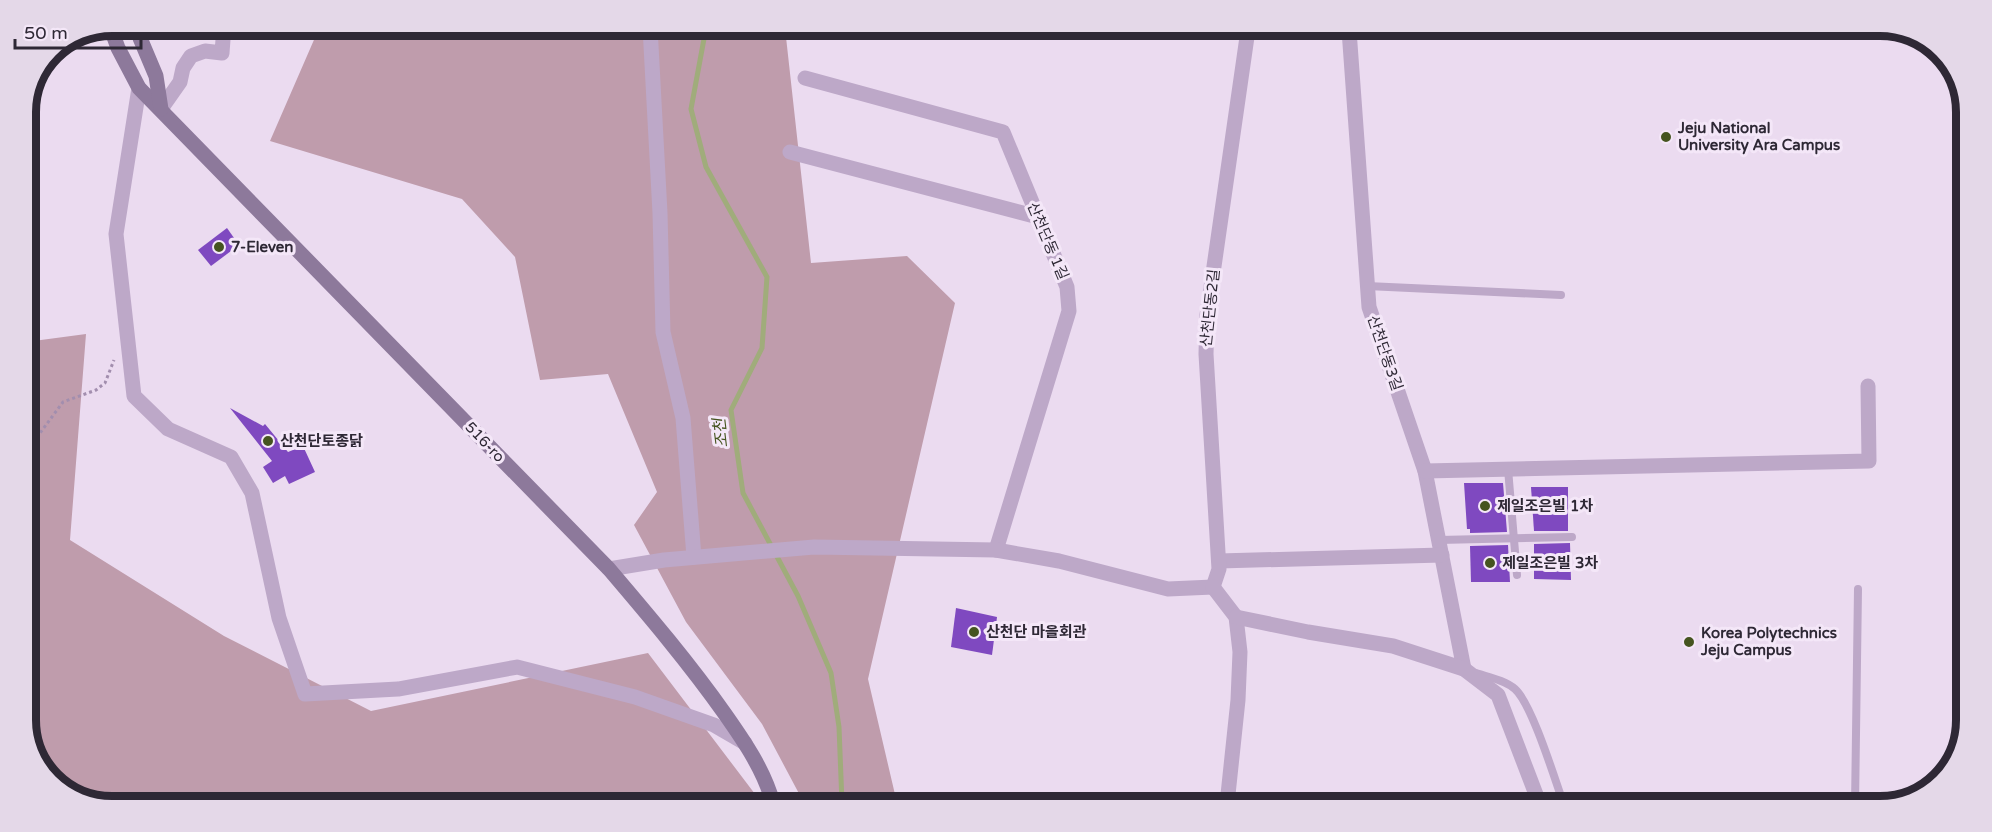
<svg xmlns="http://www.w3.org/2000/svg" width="1992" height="832" font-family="'Varela Round','Noto Sans KR',sans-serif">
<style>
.green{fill:#bf9cac}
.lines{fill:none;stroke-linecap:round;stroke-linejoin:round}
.stream{stroke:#a0ac7b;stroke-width:5}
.building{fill:#7f49c0}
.path{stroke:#a28eae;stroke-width:3;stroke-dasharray:3 3;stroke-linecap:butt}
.lane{stroke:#bda8c8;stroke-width:8}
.street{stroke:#bda8c8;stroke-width:15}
.secondary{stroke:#8d799b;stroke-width:15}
.poi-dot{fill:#45541f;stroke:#f4e7f8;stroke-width:2}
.labels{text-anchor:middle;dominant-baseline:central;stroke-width:6;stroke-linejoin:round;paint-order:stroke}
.poi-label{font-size:15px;font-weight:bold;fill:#2e2835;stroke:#f4e7f8;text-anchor:start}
.street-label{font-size:15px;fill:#2e2835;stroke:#f4e7f8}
.water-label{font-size:16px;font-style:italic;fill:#45541f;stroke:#f4e7f8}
.rim{fill:none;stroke:#2e2835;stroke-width:8}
</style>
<rect width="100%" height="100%" fill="#ebdbf0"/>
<g class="green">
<polygon points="320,26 785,28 811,263 907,256 955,303 868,679 897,803 804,803 762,724 686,622 634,525 657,492 608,374 540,380 515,257 462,199 270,141"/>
<polygon points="86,334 70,540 224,636 371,711 648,653 758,798 758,802 79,800 43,772 26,726 26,342"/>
</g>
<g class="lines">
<polyline class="stream" points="706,28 691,109 706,167 767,277 762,348 731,410 743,493 798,596 831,673 839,727 842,803"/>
</g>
<g class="building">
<polygon points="227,228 239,245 211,266 198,250"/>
<polygon points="230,408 263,426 265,424 288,452 303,446 315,472 289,484 285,476 273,483 263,467 272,461"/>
<polygon points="1464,483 1503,483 1507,532 1470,533 1470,529 1467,529"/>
<polygon points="1531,487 1568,487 1568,531 1534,531"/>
<polygon points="1570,543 1571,580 1534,579 1534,544"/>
<polygon points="1508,545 1510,582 1471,582 1470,546"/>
<polygon points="956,608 997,617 992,655 951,647"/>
</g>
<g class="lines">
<polyline class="path" points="26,452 63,402 96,390 105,383 114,360"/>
<g class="lane">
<polyline points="1367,286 1561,295"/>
<polyline points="1508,469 1517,575"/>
<polyline points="1439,540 1572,537"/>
<path d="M1476 673C1488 677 1505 680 1515 689 1532 704 1555 780 1564 805"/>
<polyline points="1563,803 1617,806"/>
<polyline points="1855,806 1858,589"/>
</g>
<g class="street">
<polyline points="650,27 660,213 663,332 683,418 694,557"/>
<polyline points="1349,30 1369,307 1425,471 1464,669"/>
<polyline points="805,78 1003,132 1067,287 1069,311 996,550"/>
<polyline points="139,88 116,234 134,396 168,429 231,457 252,493 279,618 305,694 398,689 517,667 635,697 714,725 745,743"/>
<polyline points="161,109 180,82 183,68 191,56 205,51 222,53 224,26"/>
<polyline points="790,152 1038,217"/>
<polyline points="1425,471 1869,461 1868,386"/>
<polyline points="1219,561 1442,555"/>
<polyline points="609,569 664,560 814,547 996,550 1059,561 1168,589 1213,587"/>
<polyline points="1213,587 1219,569 1206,354 1207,315 1248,30"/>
<polyline points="1213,587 1236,617 1240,652 1238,700 1227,804"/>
<polyline points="1236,617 1308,632 1393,646 1464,669 1498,695 1540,805"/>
</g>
<g class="secondary">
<path d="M110 26 118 48 139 88 609 569C649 616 689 663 725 714 744 741 764 770 773 803"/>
<polyline points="138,26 140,38 156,76 161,109"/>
</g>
</g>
<g class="poi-dot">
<circle cx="1666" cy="137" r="6"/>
<circle cx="219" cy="247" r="6"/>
<circle cx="268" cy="441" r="6"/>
<circle cx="1485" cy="506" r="6"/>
<circle cx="1490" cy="563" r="6"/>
<circle cx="974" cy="632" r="6"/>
<circle cx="1689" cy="642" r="6"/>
</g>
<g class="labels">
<g class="poi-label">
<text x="1678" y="128">Jeju National<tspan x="1678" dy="17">University Ara Campus</tspan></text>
<text x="231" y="247">7-Eleven</text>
<text x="280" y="441">산천단토종닭</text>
<text x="1497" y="506">제일조은빌 1차</text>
<text x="1502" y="563">제일조은빌 3차</text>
<text x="986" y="632">산천단 마을회관</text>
<text x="1701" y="633">Korea Polytechnics<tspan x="1701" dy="17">Jeju Campus</tspan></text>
</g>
<g class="street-label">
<text transform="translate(1048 241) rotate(67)">산천단동 1길</text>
<text transform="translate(1210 308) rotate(-84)">산천단동2길</text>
<text transform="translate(1385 353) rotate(71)">산천단동3길</text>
<text transform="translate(485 442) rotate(46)">516-ro</text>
</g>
<g class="water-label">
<text transform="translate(721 433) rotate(-97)">조천</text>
</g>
</g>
<path d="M0 0H1992V832H0ZM112 36H1880A76 76 0 0 1 1956 112V720A76 76 0 0 1 1880 796H112A76 76 0 0 1 36 720V112A76 76 0 0 1 112 36Z" fill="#e4d8e8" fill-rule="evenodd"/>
<path class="rim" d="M112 36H1880A76 76 0 0 1 1956 112V720A76 76 0 0 1 1880 796H112A76 76 0 0 1 36 720V112A76 76 0 0 1 112 36Z"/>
<path d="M15 39v9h126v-9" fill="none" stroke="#2e2835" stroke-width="3"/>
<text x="24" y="39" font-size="18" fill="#2e2835" stroke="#f4e7f8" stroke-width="4.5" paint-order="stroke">50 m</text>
</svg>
